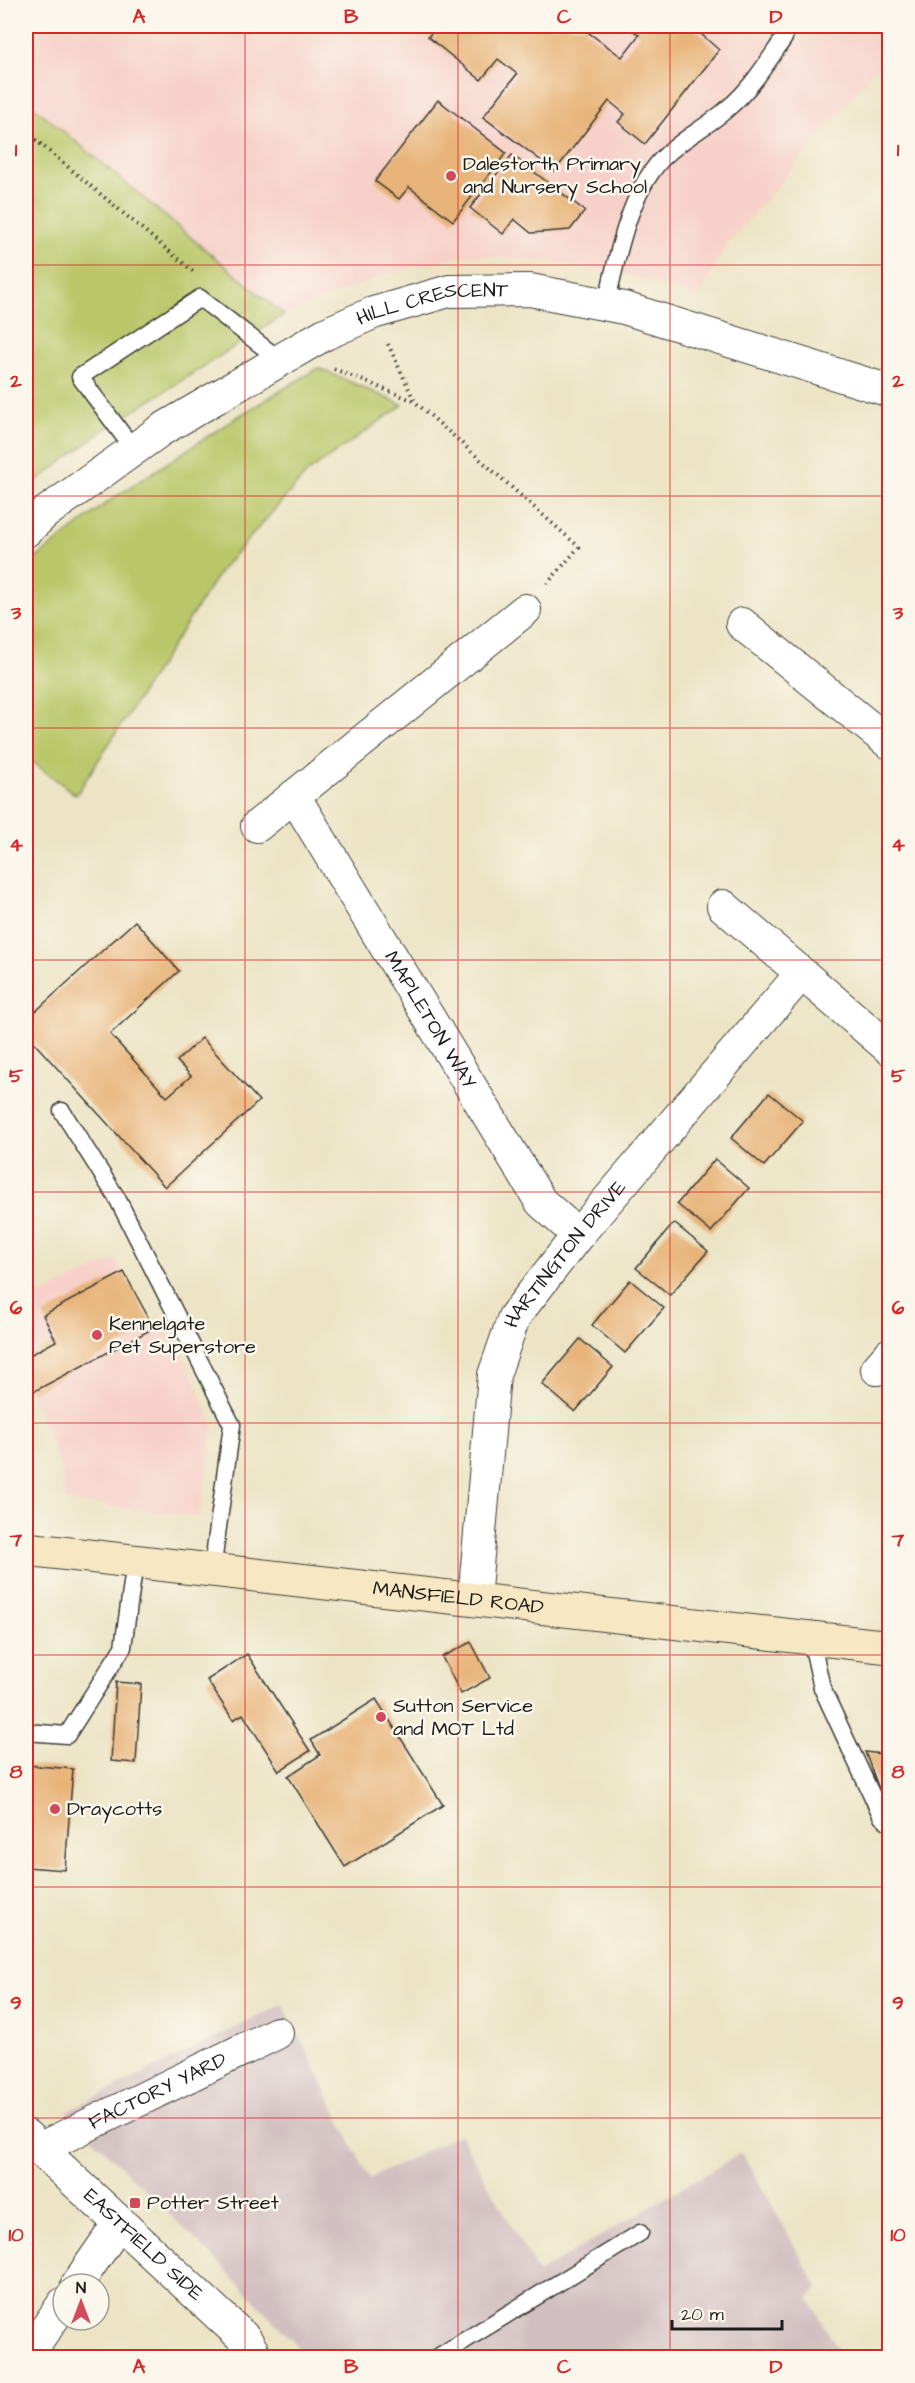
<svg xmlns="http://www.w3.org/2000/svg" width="915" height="2383" font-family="'Architects Daughter',sans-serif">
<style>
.built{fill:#f7d1c9}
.industrial{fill:#d2bfc1}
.green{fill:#bac769;stroke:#6b7242;stroke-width:1.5}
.building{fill:#e8b479}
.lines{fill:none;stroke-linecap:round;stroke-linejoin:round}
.service-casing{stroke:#3b3a35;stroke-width:19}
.minor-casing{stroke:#3b3a35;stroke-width:34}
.tertiary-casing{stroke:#3b3a35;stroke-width:35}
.secondary-casing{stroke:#3b3a35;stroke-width:35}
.path{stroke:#3b3a35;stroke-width:4;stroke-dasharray:1.5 4.5;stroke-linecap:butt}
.service{stroke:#fff;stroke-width:16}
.minor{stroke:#fff;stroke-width:32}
.tertiary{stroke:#fff;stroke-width:33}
.secondary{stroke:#f7e8c3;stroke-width:33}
.grid{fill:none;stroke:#d62828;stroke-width:1.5;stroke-opacity:0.55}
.poi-dot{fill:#d1495b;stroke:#fbf7ec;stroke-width:2}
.labels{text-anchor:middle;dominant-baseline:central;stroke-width:5;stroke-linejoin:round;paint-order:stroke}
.poi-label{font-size:20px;fill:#1c1c1c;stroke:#fbf7ec;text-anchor:start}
.street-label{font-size:20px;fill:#1c1c1c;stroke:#fbf7ec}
.neatline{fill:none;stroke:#d62828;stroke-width:2}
.grid-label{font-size:20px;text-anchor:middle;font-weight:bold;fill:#d62828}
</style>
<rect width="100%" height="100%" fill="#fbf7ec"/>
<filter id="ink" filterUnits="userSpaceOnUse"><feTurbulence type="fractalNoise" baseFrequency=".0167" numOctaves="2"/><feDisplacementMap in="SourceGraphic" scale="12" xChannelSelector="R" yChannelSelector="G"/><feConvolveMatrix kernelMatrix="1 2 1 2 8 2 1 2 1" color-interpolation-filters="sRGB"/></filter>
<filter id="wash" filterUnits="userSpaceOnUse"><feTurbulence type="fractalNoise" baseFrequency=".008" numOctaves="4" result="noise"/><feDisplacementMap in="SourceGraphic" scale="24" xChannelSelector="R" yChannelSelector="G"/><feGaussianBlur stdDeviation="1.35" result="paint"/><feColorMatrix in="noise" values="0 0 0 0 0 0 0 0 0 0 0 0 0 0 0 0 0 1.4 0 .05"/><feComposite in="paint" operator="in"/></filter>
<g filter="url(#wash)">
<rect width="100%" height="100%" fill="#ece4c5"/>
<g class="built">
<polygon points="26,26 889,26 890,52 723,251 699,298 628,275 546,261 466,255 385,275 284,315 26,100"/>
<polygon points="115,1260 154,1328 168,1320 214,1425 199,1517 65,1501 61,1467 26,1382 26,1301"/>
</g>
<polygon class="industrial" points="283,2004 369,2179 460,2134 538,2273 741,2153 759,2182 818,2288 809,2298 842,2357 303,2357 294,2342 213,2257 66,2112"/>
<g class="green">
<polygon points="26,100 284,315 107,428 26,489"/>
<polygon points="318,368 403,405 307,473 221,570 76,795 26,757 26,566 109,501 239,416"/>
</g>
<g id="blocks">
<g class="building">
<polygon points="437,26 588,26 585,30 622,57 639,35 627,26 692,26 719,50 645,144 618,122 625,114 609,101 555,171 483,117 517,74 498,59 481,80 428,37"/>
<polygon points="438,100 506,153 453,221 409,187 399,199 375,181"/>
<polygon points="512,155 585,211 570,230 531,233 514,219 503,234 470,208"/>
<polygon points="135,921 179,971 110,1034 167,1097 191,1076 177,1061 202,1038 259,1101 165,1187 26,1034 26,1020"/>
<polygon points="769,1093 803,1121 764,1166 731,1138"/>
<polygon points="715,1159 749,1188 711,1232 677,1204"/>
<polygon points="674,1223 708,1251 670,1295 636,1268"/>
<polygon points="124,1272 154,1328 31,1393 26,1382 26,1357 56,1341 43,1315"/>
<polygon points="630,1280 664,1308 625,1353 592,1325"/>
<polygon points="580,1339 613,1367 575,1412 542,1384"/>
<polygon points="471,1642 490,1678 461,1694 442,1657"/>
<polygon points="247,1654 310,1751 279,1771 243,1714 233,1720 207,1680"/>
<polygon points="116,1682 141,1684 136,1763 111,1761"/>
<polygon points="376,1699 443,1805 345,1867 288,1776 320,1755 311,1740"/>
<polygon points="865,1752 890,1755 890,1810 887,1810"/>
<polygon points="26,1765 73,1769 65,1870 26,1867"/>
</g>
</g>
</g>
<g filter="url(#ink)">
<use href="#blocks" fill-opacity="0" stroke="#3b3a35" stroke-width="1.5"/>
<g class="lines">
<defs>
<g id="service">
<path d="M606 305C617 258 628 196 661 160 680 139 706 128 727 109 751 89 766 64 784 38"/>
<polyline points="134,450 80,377 200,298 280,360"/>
<polyline points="62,1111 117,1198 232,1425 212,1571"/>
<polyline points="811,1638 822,1688 882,1817 890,1823"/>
<polyline points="26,1732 67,1735 123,1647 135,1562"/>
<polyline points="436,2358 640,2233"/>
</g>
<g id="minor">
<path id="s1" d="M26 531 45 513 161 430 325 334 373 313 449 291 530 290 624 308 890 391"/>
<polyline points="742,624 888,742 890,741"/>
<path id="s2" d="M294 796 541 1202 578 1235"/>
<polyline points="257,826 525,610"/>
<polyline points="723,906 890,1049"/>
<polyline points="877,1369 890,1354"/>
<path id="s3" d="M474 1600 494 1375 514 1317 578 1235 801 974"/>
<path id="s4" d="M39 2149 277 2033"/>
<polyline points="77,2284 120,2222"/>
<polyline points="26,2358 63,2304"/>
</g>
<g id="tertiary">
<path id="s5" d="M26 2136 245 2339 256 2358"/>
</g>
<g id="secondary">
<path id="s6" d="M26 1549 890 1647"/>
</g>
</defs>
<use href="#service" class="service-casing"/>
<use href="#minor" class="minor-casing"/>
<use href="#tertiary" class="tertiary-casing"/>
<use href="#secondary" class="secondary-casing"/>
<g class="path">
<polyline points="26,132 194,272"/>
<polyline points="388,344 414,400"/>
<polyline points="334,369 414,401 579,547 547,584"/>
</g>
<use href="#service" class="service"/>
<use href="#minor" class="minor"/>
<use href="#tertiary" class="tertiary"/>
<use href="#secondary" class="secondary"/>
</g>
</g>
<path class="grid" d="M245 26V2358M458 26V2358M670 26V2358M26 265H890M26 496H890M26 728H890M26 960H890M26 1192H890M26 1423H890M26 1655H890M26 1887H890M26 2118H890"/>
<g class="poi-dot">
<circle cx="451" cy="176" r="6"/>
<circle cx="97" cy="1335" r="6"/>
<circle cx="381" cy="1717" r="6"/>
<circle cx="55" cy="1809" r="6"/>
<rect x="129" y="2197" width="12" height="12" rx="3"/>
</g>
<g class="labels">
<g class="poi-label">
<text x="463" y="164">Dalestorth Primary<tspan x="463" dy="23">and Nursery School</tspan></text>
<text x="109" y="1324">Kennelgate<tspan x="109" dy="23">Pet Superstore</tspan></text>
<text x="393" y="1706">Sutton Service<tspan x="393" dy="23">and MOT Ltd</tspan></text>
<text x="67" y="1809">Draycotts</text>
<text x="147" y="2203">Potter Street</text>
</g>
<g class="street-label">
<text stroke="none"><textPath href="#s1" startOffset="472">HILL CRESCENT</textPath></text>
<text stroke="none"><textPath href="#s2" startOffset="262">MAPLETON WAY</textPath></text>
<text stroke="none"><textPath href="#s3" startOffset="368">HARTINGTON DRIVE</textPath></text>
<text stroke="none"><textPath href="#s6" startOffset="435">MANSFIELD ROAD</textPath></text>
<text stroke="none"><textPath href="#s4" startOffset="132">FACTORY YARD</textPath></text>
<text stroke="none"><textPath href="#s5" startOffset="160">EASTFIELD SIDE</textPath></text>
</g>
</g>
<rect width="915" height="2383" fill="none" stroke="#fbf7ec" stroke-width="66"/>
<g transform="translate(81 2302)"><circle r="28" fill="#fbf7ec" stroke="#a29f99" stroke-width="1.5"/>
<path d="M0-4.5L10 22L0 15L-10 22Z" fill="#d1495b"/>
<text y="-9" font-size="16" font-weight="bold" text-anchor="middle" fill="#1c1c1c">N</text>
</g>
<path d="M672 2320v9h110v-9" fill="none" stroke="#1c1c1c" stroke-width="3"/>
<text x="681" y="2320" font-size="18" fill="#1c1c1c" stroke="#fbf7ec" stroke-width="4.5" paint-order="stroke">20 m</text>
<rect x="33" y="33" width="849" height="2317" class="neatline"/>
<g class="grid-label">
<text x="139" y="23">A</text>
<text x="351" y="23">B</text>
<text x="564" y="23">C</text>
<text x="776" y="23">D</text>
<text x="16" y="156">1</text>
<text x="898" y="156">1</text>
<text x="16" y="387">2</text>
<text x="898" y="387">2</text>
<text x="16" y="619">3</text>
<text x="898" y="619">3</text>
<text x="16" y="851">4</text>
<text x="898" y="851">4</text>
<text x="16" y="1082">5</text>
<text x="898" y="1082">5</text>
<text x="16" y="1314">6</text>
<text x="898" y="1314">6</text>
<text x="16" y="1546">7</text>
<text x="898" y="1546">7</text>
<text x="16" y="1778">8</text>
<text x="898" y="1778">8</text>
<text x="16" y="2009">9</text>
<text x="898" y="2009">9</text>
<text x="16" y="2241">10</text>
<text x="898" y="2241">10</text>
<text x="139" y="2373">A</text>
<text x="351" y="2373">B</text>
<text x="564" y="2373">C</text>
<text x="776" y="2373">D</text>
</g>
</svg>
